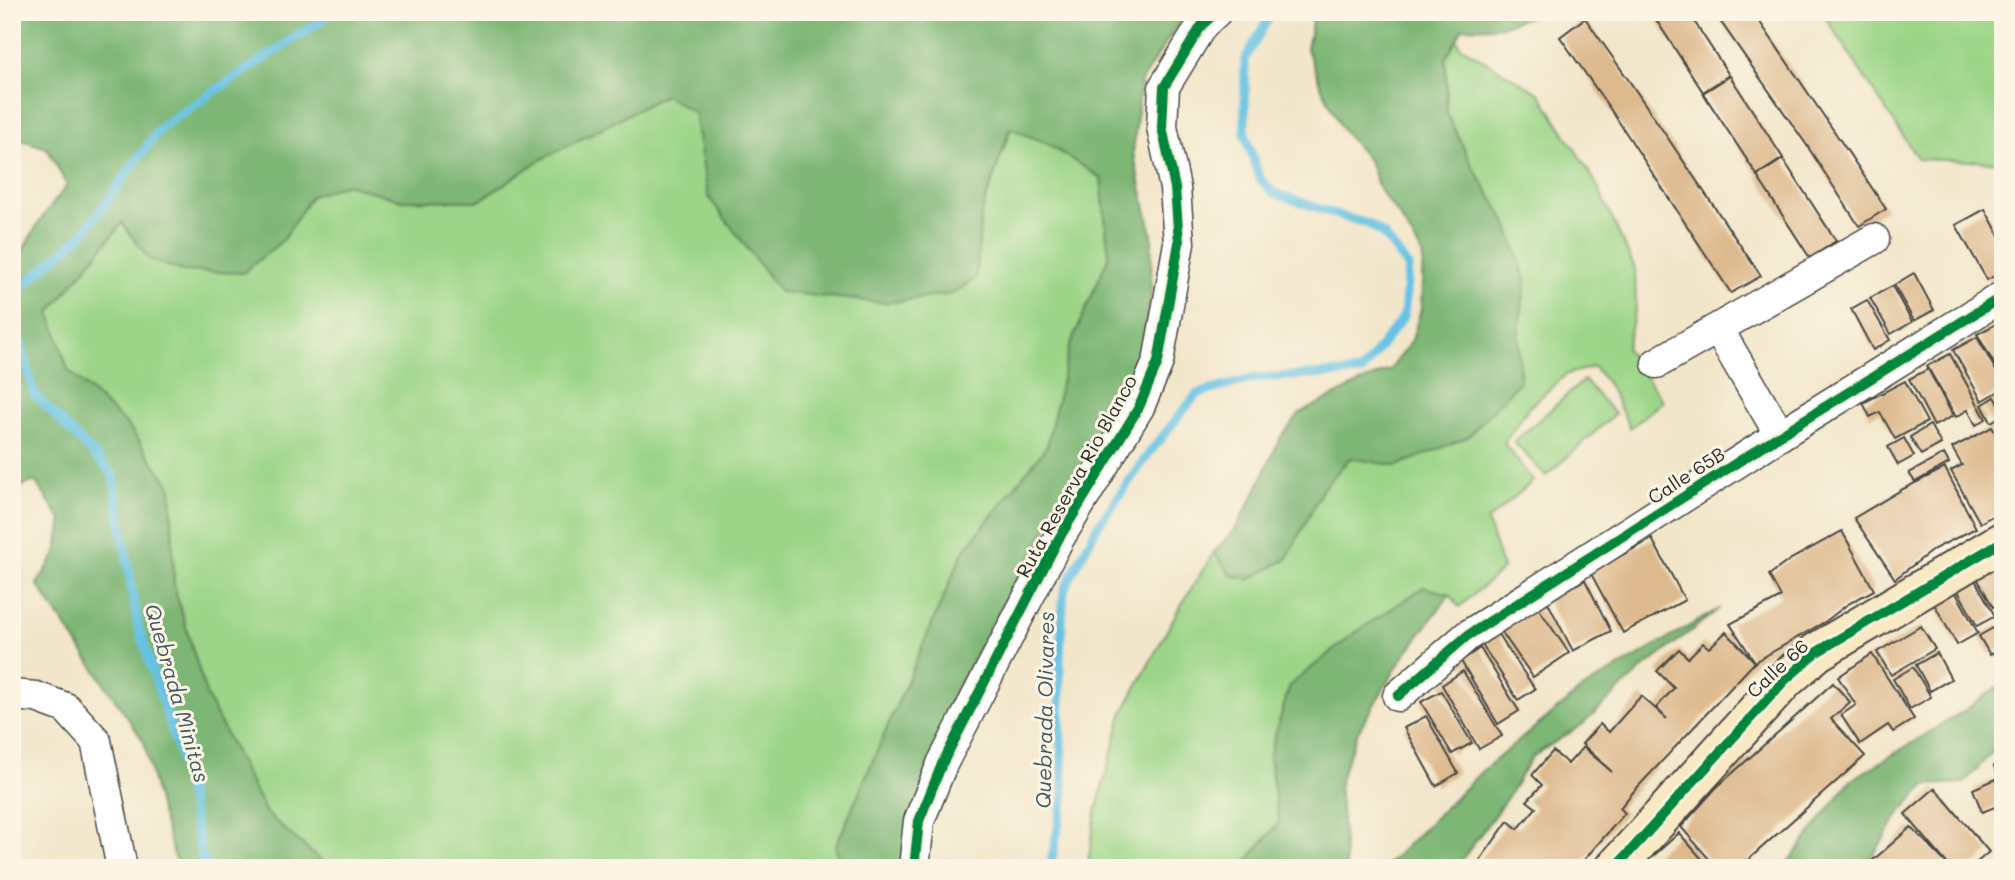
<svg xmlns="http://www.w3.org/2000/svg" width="2015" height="880" font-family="Mali,sans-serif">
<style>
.green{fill:#9cd588;stroke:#64805a;stroke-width:2}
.forest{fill:#7db674;stroke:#547050;stroke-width:2}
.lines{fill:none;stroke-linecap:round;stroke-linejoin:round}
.stream{stroke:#66c2e4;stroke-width:9}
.building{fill:#ddb98e}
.street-casing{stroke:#494743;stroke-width:33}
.secondary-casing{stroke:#494743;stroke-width:42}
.street{stroke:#fff;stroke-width:30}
.secondary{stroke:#f8e8c3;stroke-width:38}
.cycleway-casing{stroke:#fcf5e5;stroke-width:15}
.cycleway{stroke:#00873e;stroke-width:10}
.labels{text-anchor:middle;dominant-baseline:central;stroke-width:6;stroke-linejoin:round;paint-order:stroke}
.street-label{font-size:19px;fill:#2b2b2b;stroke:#fcf5e5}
.water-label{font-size:21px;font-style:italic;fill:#3d5862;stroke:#fcf5e5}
</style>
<rect width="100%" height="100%" fill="#fcf5e5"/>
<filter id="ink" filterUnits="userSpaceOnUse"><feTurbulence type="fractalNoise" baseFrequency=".0143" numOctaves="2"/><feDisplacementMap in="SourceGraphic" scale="14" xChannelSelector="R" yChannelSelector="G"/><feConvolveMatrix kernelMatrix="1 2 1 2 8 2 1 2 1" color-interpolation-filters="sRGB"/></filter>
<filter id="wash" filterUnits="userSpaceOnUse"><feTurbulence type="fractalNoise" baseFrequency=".00686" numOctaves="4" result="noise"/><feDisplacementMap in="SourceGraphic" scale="28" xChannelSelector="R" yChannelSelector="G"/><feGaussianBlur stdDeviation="1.57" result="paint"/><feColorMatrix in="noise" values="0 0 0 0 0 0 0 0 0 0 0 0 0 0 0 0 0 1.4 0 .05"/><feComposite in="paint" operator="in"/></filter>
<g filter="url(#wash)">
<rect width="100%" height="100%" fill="#f2e6ca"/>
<g class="green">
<polygon points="1822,12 2003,12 2003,164 1996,162 1918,159"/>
<polygon points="1457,37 1460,46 1540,94 1595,181 1635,269 1636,308 1626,349 1663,401 1630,428 1608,384 1594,367 1567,374 1529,407 1504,443 1533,481 1487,521 1503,569 1459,607 1450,594 1423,588 1355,633 1290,685 1269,756 1279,823 1241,868 1087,868 1096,812 1122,714 1177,612 1214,552 1231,575 1249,579 1287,559 1323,488 1350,457 1397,466 1520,381 1518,335 1526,280 1447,114 1446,58"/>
<polygon points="665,95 695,113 708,196 952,294 975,278 981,214 1011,128 1046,143 1101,178 1109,256 1069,348 1047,446 963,552 836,846 839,868 329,868 266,813 207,697 174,587 171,487 129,427 68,371 50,312 122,223 283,240 311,196 346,184 402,200 479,201 538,161"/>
<polygon points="1584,380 1615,414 1546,476 1514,442"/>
</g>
<g class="forest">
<polygon points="12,12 1186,12 1141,81 1133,153 1152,234 1151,296 1137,376 1015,583 957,688 916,805 904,868 839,868 836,846 963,552 1047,446 1069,348 1109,256 1101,178 1046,143 1010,128 981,214 976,278 952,294 885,303 780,292 708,196 694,113 665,95 538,161 479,201 402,200 346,184 311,196 283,240 243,273 182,271 149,259 122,223 50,312 68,370 129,427 171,487 174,587 207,697 266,813 329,868 178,868 159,807 144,742 37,584 56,554 62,521 35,481 12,490 12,269 39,222 67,185 47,148 12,137"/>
<polygon points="1314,12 1543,12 1498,27 1463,28 1446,58 1447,114 1473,167 1506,221 1526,280 1518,335 1520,381 1468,437 1397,466 1350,458 1323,488 1287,559 1250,579 1231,575 1214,552 1236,528 1254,495 1280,438 1300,413 1366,380 1390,370 1412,340 1421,309 1423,255 1400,217 1380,191 1369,161 1342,129 1320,84 1307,49"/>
<polygon points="1424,587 1450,594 1401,660 1357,733 1339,783 1346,868 1241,868 1279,823 1269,756 1290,685 1355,633"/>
<polygon points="1720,608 1641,670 1583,724 1532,757 1509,795 1456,868 1384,868 1482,771 1582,689"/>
<polygon points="2003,683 2003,746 1994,750 1964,783 1926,785 1901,811 1874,854 1854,868 1780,868 1791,859 1850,781 1962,712"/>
</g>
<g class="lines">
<g class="stream">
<polyline points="12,296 84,233 161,127 334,12"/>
<polyline points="12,308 34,394 113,474 138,626 179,752 203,861 211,868"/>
<polyline points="1050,868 1064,797 1060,724 1060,655 1064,590 1097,527 1149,453 1197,394 1255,378 1361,372 1404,316 1408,267 1384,235 1369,224 1344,217 1274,193 1260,179 1245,135 1245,59 1272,12"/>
</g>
</g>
<g id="blocks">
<g class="building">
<polygon points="1651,12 1688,12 1729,75 1703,92"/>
<polygon points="1719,12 1753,12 1832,128 1886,209 1859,226 1806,144 1716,15"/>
<polygon points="1585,18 1630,82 1761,276 1731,293 1615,116 1560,37"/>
<polygon points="1730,76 1783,158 1757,175 1703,93"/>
<polygon points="1783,159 1836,241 1810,258 1757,176"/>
<polygon points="1985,209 2003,242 2003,271 1987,280 1956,225"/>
<polygon points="1914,273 1934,310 1914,321 1894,285"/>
<polygon points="1892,286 1912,322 1891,334 1870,298"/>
<polygon points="1867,300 1890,340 1873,350 1851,309"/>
<polygon points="2000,322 2003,327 2003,379 1977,334"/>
<polygon points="1977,337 2003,383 2003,389 1982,401 1953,350"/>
<polygon points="1950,354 1986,419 1976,425 1968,410 1956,417 1927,366"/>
<polygon points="1928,369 1953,416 1934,426 1909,379"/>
<polygon points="1905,381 1927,422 1895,439 1880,412 1870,417 1863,403"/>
<polygon points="1995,397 2003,410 2003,415 1991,422 1982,405"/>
<polygon points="1930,425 1941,444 1921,455 1910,437"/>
<polygon points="1992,427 2003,446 2003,510 1980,523 1951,471 1962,465 1952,448"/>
<polygon points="1904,438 1914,456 1898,465 1888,447"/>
<polygon points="1944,454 1949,463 1915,482 1909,473"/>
<polygon points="1945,468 1976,528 1934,549 1895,579 1854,518 1903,489"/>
<polygon points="1842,531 1874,590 1848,604 1826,621 1755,662 1730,624 1781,597 1769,575 1791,559"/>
<polygon points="1652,539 1685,600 1623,633 1590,572"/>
<polygon points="1998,567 2003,575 2003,601 1993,607 1977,578"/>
<polygon points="1585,580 1611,631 1573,651 1546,599"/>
<polygon points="1975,580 1995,616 1977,626 1957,589"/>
<polygon points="1955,591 1978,633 1957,645 1933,602"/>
<polygon points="1537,606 1569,653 1533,677 1501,631"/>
<polygon points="2000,624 2003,628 2003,648 1990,655 1979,636"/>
<polygon points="1921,626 1935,649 1891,675 1877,652"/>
<polygon points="1726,632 1755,662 1634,791 1620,808 1625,813 1577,868 1484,868 1478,863 1508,821 1518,829 1536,808 1527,801 1542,785 1532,775 1553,751 1568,764 1583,747 1612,772 1582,744 1600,724 1609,732 1641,696 1667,719 1656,708 1674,688 1657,671 1679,649 1688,658 1703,643 1709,648"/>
<polygon points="1497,633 1535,689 1518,700 1481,643"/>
<polygon points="1480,648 1519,711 1498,724 1461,661"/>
<polygon points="1937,653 1951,679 1930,691 1916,665"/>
<polygon points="1872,654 1914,719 1893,732 1888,725 1860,744 1841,715 1856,705 1838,677"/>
<polygon points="1913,667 1931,697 1910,709 1893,679"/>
<polygon points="1463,671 1502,736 1479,749 1442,685"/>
<polygon points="1833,683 1850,702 1831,719 1865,756 1749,859 1756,868 1717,868 1681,827 1716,788"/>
<polygon points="1441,691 1472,743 1452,754 1421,702"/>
<polygon points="1426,716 1458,773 1436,786 1404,728"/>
<polygon points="2003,762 2003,788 1994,766"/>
<polygon points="1996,779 2003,796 2003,804 1982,812 1973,789"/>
<polygon points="1935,788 1989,852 1970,868 1864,868 1911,827 1949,866 1905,814"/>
<polygon points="1679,833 1710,868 1640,868"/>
</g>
</g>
</g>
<g filter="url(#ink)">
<use href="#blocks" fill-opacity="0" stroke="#494743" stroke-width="2"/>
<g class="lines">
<defs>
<g id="street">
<polyline points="1718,329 1780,435"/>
<polyline points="1657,363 1874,239"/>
<polyline points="12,695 36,697 66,708 96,741 122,868"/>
<polyline points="1398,696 1467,636 1780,435 2003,296"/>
<polyline points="914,868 919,821 942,764 1058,540 1139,407 1158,362 1179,243 1175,188 1162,127 1164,87 1202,25 1216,12"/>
</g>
<polyline id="secondary" points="1615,868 1785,680 1817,652 2003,541"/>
</defs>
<use href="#street" class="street-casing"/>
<use href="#secondary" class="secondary-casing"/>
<use href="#street" class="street"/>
<use href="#secondary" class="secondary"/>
<defs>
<g id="cycleway">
<polyline points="1398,696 1467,636 1780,435 2003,296"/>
<polyline points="914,868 919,821 942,764 1058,540 1139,407 1158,362 1179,243 1175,188 1162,127 1164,87 1202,25 1216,12"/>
<polyline points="1615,868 1785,680 1817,652 2003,541"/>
</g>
</defs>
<use href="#cycleway" class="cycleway-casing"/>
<use href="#cycleway" class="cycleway"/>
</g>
</g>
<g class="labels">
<g class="street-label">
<text transform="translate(1686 475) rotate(-33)">Calle 65B</text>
<text transform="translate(1076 476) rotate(-61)">Ruta Reserva Rio Blanco</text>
<text transform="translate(1777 668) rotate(-43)">Calle 66</text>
</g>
<g class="water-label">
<text transform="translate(178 693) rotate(74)">Quebrada Minitas</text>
<text transform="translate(1044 710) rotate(-89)">Quebrada Olivares</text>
</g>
</g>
<rect width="2015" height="880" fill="none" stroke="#fcf5e5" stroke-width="42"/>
</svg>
